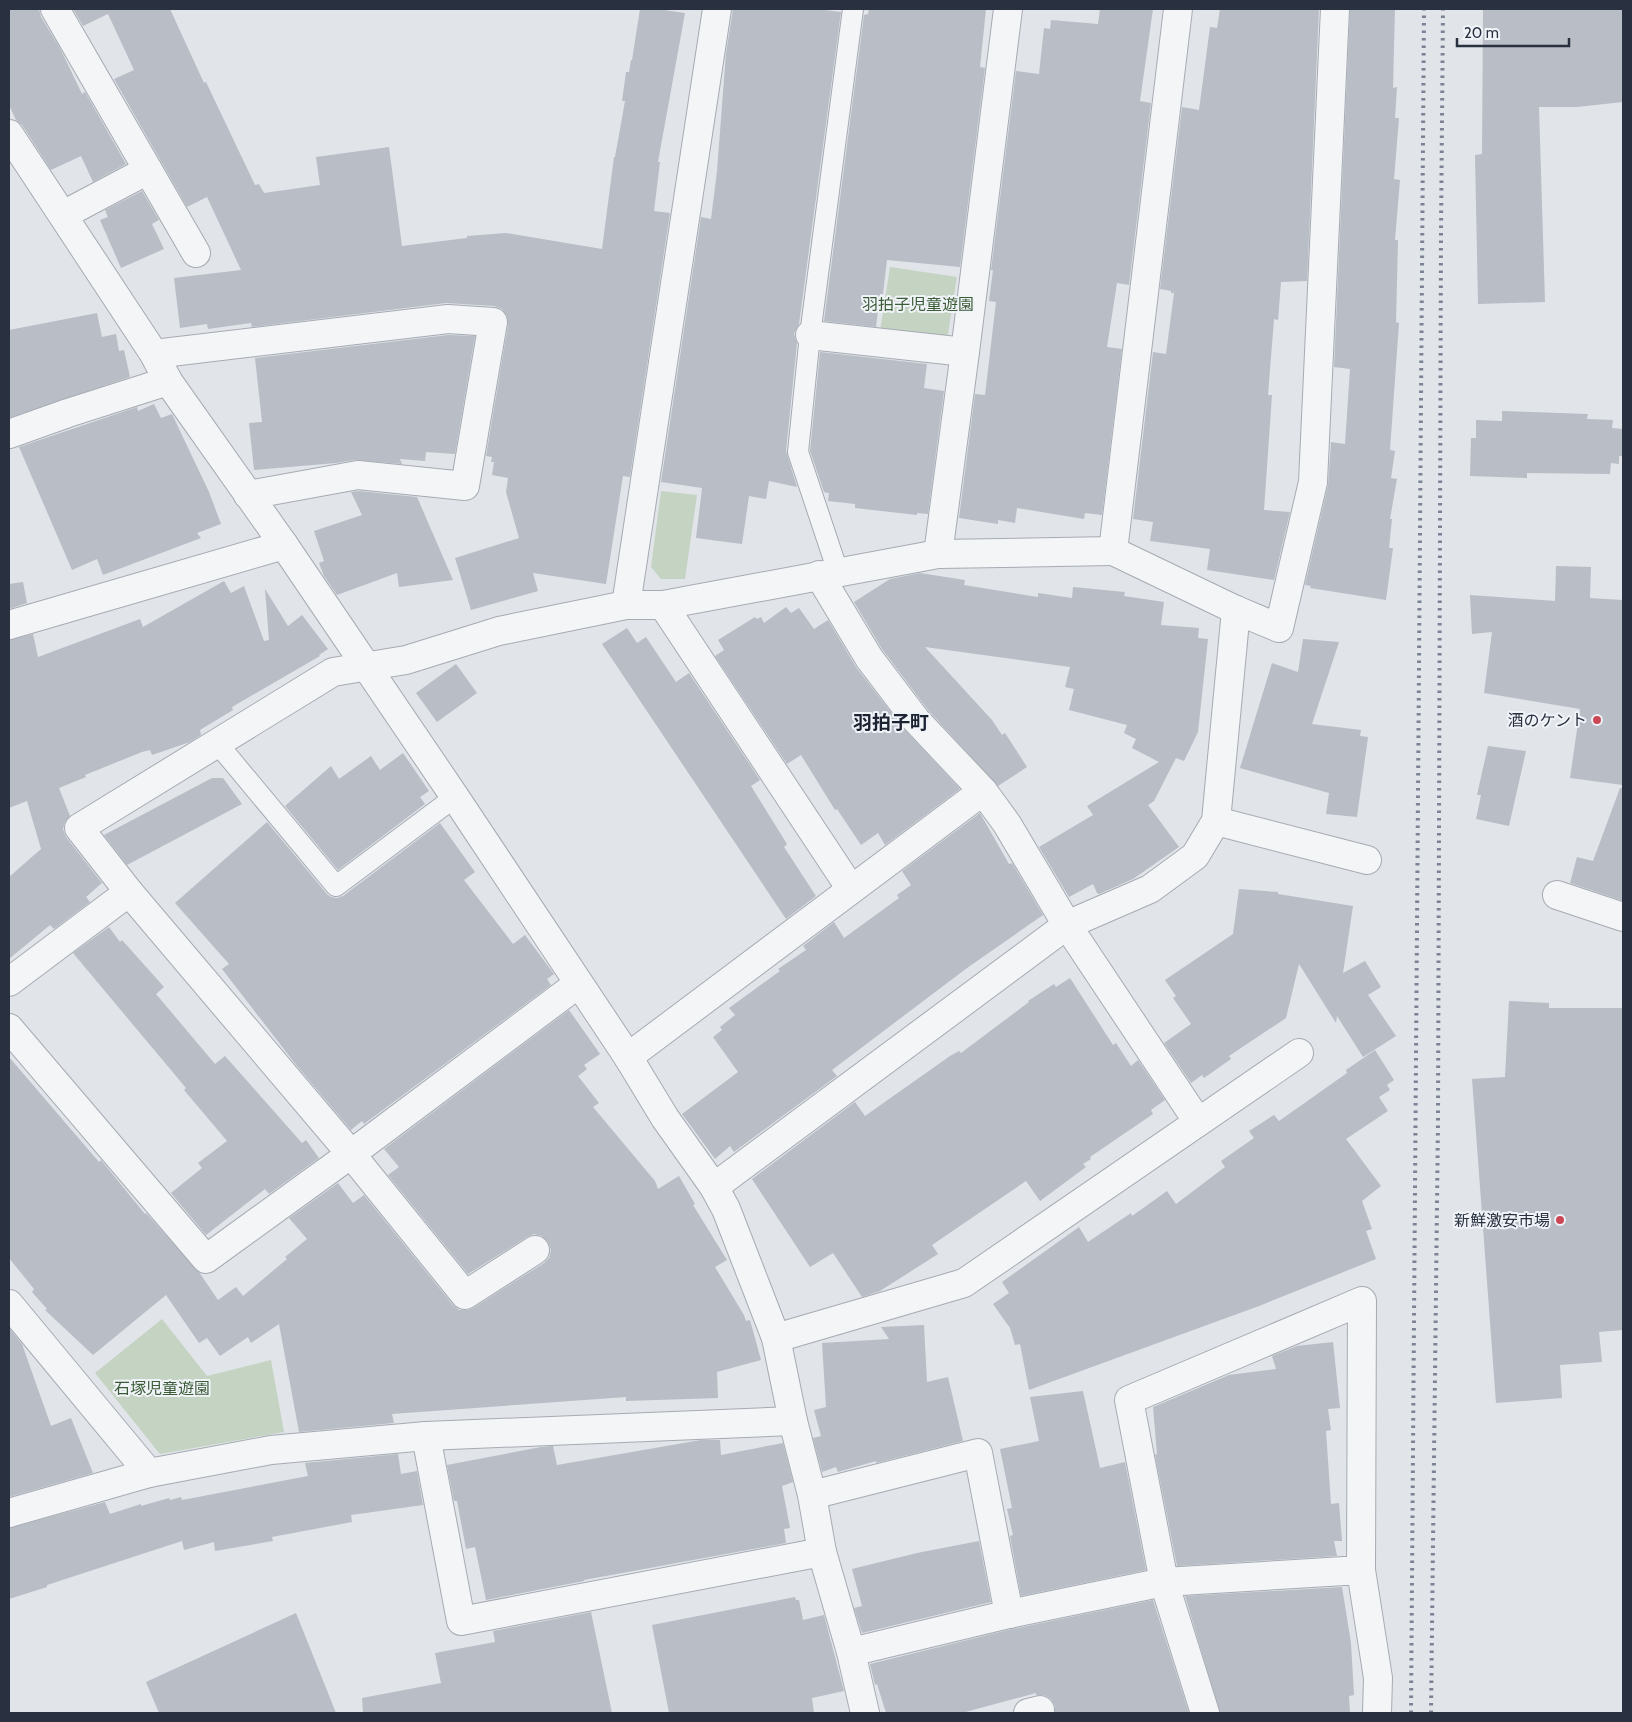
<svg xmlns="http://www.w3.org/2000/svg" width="1632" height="1722" font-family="Cabin,'Noto Sans JP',sans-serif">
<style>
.green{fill:#c5d3c2}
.building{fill:#b8bdc6}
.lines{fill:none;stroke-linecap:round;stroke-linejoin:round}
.service-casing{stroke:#a6abb3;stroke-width:22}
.minor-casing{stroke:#a6abb3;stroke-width:30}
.service{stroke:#f3f5f7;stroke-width:20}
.minor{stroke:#f3f5f7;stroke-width:28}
.rail{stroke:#7a8293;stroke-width:4;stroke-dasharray:2.5 5;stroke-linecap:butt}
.poi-dot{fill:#cc4756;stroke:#f0f3f7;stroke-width:2}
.labels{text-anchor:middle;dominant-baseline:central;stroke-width:4;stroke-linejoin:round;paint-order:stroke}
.park-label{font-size:16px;fill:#3c5c37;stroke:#f0f3f7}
.poi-label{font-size:16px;fill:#293141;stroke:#f0f3f7;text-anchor:end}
.quarter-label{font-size:19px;font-weight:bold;fill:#1b2231;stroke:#f0f3f7}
</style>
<rect width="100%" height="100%" fill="#e1e4e9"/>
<g class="green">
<polygon points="890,267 957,277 947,340 880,331"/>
<polygon points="661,491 697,495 685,579 661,579 651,567"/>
<polygon points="162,1319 207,1376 271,1360 284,1432 160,1454 95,1373"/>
</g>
<g class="building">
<polygon points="9,9 39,9 41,17 60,48 82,94 85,92 126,164 93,182 81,156 51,170 22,125 16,120 9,105"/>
<polygon points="73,9 170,9 204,83 206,82 255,185 259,184 264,193 320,185 316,157 389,147 402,246 467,238 467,236 506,233 602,249 614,157 615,157 625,101 622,101 626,72 629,72 631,60 632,60 640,9 657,9 685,13 658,162 660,162 654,211 670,213 630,477 623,476 606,584 533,573 538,591 471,610 455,558 519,538 506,492 508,478 492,475 494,462 491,462 492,457 486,456 508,325 507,316 502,309 494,306 446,303 252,327 251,323 208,329 207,324 180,328 174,278 241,270 207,197 187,207 114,79 134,70 108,14 83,26"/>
<polygon points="733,9 816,9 841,12 799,324 794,334 797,343 786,451 797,487 769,481 766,499 749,496 742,544 696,538 702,488 661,482 701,217 711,219 717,171 726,53"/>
<polygon points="869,9 986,9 980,67 985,68 960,267 887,260 883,294 880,294 876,327 824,321 864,15 868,14"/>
<polygon points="1100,9 1153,9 1140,101 1151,103 1129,285 1117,283 1107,347 1122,349 1102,515 1085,513 1084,519 1017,508 1015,523 998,520 998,524 959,518 975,394 985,395 996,302 989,301 993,270 991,270 1016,71 1039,74 1044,28 1050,29 1051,20 1098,24"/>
<polygon points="1220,9 1319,9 1307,281 1281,282 1278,320 1274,319 1268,395 1272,395 1264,510 1290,512 1274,580 1207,570 1210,549 1150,541 1153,522 1133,519 1153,352 1166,354 1174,293 1171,293 1171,291 1160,289 1182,107 1199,110 1210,27 1217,28"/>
<polygon points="1350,9 1395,9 1393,88 1397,87 1395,118 1399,118 1394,179 1400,180 1395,240 1398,240 1396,322 1399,323 1390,450 1395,451 1391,478 1397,479 1390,519 1392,519 1389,548 1393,548 1386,600 1310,588 1311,586 1305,585 1328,485 1331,442 1345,444 1350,369 1334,367"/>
<polygon points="1483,9 1623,9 1623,102 1577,107 1539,107 1545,302 1478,304 1475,155 1482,154"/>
<polygon points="142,191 159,220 152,224 164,249 121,268 100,220 108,217 105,210"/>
<polygon points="97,313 102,337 116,334 119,351 124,350 130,377 9,418 9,330"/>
<polygon points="448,335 475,336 455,454 426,452 425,461 400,459 402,464 355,460 336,463 254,470 249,423 262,422 255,358"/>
<polygon points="820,352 927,364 924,388 944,391 928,514 917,513 917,515 855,508 855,504 828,501 829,493 824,492 810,451"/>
<polygon points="154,404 161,418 172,414 209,492 221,524 197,533 201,538 103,575 97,559 72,570 19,447 137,407 138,411"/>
<polygon points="1502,411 1588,414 1587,419 1613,420 1612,428 1623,429 1623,456 1619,456 1619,464 1611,463 1610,474 1527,473 1527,478 1470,476 1471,438 1476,438 1476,420 1502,421"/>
<polygon points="359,491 417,497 453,580 399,587 397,573 337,595 324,576 319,563 324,561 314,531 362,515 351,492"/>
<polygon points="1556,566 1591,567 1590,598 1623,600 1623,785 1570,778 1580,709 1484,693 1492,632 1472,634 1470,595 1555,601"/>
<polygon points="920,573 965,580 964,585 1038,597 1038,593 1072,598 1073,587 1125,592 1124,596 1164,602 1161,625 1199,628 1198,638 1208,639 1198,732 1184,761 1176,758 1154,801 1148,805 1179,847 1133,879 1099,894 1097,893 1093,884 1069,897 1039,847 1093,815 1087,806 1159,762 1132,748 1136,739 1124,733 1127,725 1069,710 1074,689 1065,687 1070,667 925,647 992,720 1002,735 1005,733 1027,767 998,786 928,710 882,649 854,602 890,579"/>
<polygon points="224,581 231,593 244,586 264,641 269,640 265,589 288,626 302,615 328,649 319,655 320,656 232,707 233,710 200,730 201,735 190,742 152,755 150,750 142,752 85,775 86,777 59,788 70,816 65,822 63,829 66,837 102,883 86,897 90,902 54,929 50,925 9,959 9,877 41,849 27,801 9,808 9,640 33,634 38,657 140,619 143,627"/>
<polygon points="23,582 27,603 9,609 9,584"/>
<polygon points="786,607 791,613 799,608 814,629 828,620 856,667 904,729 960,789 885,845 878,833 861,845 837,809 835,810 801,755 787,764 715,656 724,650 718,640 755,617 757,619 761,617 764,623"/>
<polygon points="627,628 637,643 646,637 676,682 689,673 760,780 751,786 787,844 784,847 816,896 786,919 602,644"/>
<polygon points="1303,639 1339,642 1312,724 1361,730 1360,736 1368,737 1357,817 1326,814 1329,793 1240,768 1272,663 1298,672"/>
<polygon points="456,664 477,693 437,722 416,693"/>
<polygon points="1488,746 1526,751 1509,826 1476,819 1481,795 1477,795"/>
<polygon points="403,753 429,791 420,797 425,804 338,870 285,806 331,766 339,779 371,756 380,770"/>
<polygon points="212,778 223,778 242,804 127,865 104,835"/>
<polygon points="1620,788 1623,788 1623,901 1570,883 1577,857 1593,861"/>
<polygon points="980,813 1009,864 1012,863 1043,915 967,968 832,1070 837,1076 734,1152 730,1146 715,1159 682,1114 738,1072 713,1037 722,1030 720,1027 735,1015 729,1008 780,971 778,969 806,950 803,946 834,922 844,938 899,898 897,895 911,885 902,871"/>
<polygon points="267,822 327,894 331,897 337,898 343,896 440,823 475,872 464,880 513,944 525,935 554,974 547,979 551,985 364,1124 362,1121 351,1130 297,1066 222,969 229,964 175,903"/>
<polygon points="1239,889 1278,892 1278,894 1353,906 1343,973 1365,961 1381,987 1368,995 1396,1036 1363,1057 1337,1016 1336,1023 1299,964 1286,1018 1229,1056 1231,1059 1204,1078 1202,1075 1191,1083 1164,1043 1191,1024 1173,998 1176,996 1165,980 1233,934"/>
<polygon points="109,927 120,942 122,940 164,987 156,994 215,1064 225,1056 302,1143 306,1140 319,1158 269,1194 265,1189 206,1235 171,1193 202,1168 198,1163 227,1141 184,1090 186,1088 73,953"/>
<polygon points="1070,978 1113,1045 1116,1043 1131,1066 1138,1060 1165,1100 1151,1110 1153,1114 1090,1157 1091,1159 1083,1164 1086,1167 1040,1201 1026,1181 932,1245 938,1254 880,1291 862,1297 833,1253 810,1267 752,1179 855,1102 865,1116 950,1056 959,1051 961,1053 1029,1002 1028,1001 1054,984 1056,987"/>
<polygon points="1509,1001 1549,1003 1549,1008 1623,1008 1623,1330 1599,1332 1602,1362 1560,1365 1562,1398 1496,1403 1472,1079 1505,1077"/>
<polygon points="569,1010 600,1054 584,1065 587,1069 578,1076 599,1103 593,1107 655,1181 658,1189 679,1176 695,1204 693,1205 727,1260 715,1267 744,1315 746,1321 750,1320 761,1360 717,1372 718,1398 626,1401 626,1397 392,1414 394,1423 299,1432 279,1324 251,1343 248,1337 220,1356 207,1338 199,1343 166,1295 93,1355 45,1310 47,1309 32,1292 34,1289 9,1258 9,1057 99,1162 101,1160 145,1214 146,1213 199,1272 218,1300 236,1287 243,1296 287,1259 285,1257 307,1239 289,1218 338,1183 353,1203 364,1195 453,1305 459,1310 467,1310 473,1308 544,1263 549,1258 551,1250 548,1242 542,1236 534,1234 527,1237 468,1274 388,1175 399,1167 384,1149"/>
<polygon points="1375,1050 1394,1080 1387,1085 1390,1090 1379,1097 1388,1111 1346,1139 1381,1186 1362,1201 1372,1229 1366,1231 1376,1259 1259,1306 1029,1390 1020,1344 1015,1345 1010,1328 993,1304 1009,1293 1002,1282 1079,1227 1088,1242 1131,1213 1132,1216 1167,1191 1176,1204 1225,1167 1221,1161 1254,1138 1249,1131 1274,1115 1279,1121 1347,1073 1346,1070"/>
<polygon points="924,1325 927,1382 948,1377 963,1441 876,1463 876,1461 838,1472 836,1467 822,1472 813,1438 821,1436 814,1410 826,1407 822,1343 889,1339 881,1327"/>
<polygon points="9,1328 22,1344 51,1426 71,1418 93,1473 9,1497"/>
<polygon points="1333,1342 1340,1408 1328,1409 1331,1430 1326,1431 1331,1504 1339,1503 1342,1541 1334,1541 1337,1556 1177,1566 1155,1455 1157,1454 1153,1407 1229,1375 1276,1369 1272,1356 1297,1346"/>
<polygon points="1083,1391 1100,1468 1125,1462 1146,1570 1021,1596 1010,1536 1013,1535 1007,1509 1012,1508 1000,1449 1039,1441 1030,1397"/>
<polygon points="701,1440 720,1440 721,1455 783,1443 793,1482 782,1486 790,1528 784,1529 786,1543 584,1580 584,1581 486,1600 475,1547 466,1549 457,1501 454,1501 447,1465 541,1447 553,1446 557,1465"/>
<polygon points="398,1454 401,1474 417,1471 423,1505 351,1515 352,1522 272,1537 273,1541 215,1551 214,1542 184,1550 182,1541 47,1585 47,1587 9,1599 9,1528 105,1502 110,1514 141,1504 141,1506 169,1498 170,1500 181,1497 182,1500 308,1476 305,1463"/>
<polygon points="979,1541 991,1602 862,1633 854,1608 862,1606 852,1569 917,1553"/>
<polygon points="1342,1587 1351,1643 1354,1695 1349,1696 1350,1713 1220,1713 1185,1596"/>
<polygon points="795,1597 796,1600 799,1600 803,1620 824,1615 844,1691 812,1698 814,1713 669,1713 652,1625"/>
<polygon points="1153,1600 1189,1713 1055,1713 1055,1706 1051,1699 1044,1695 1036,1695 1036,1693 962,1713 886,1713 877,1684 875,1685 870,1664 1012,1629"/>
<polygon points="591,1612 612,1713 363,1713 362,1698 441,1683 435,1653 495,1642 493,1631"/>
<polygon points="296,1613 336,1713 159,1713 146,1682"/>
</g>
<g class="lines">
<defs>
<g id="service">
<polyline points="838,572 798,452 810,335 853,9"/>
<polyline points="217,743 336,886 455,797"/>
</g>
<g id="minor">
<polyline points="55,9 196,253"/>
<polyline points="9,134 154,354 168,381 284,545 455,797 628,1057 665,1118 714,1187 726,1209 776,1338 793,1421 812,1495 822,1552 851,1652 865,1713"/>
<polyline points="63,215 148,170"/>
<polyline points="810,335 965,352"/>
<polyline points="154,354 448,319 493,322 465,486 358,475 248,495"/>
<polyline points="9,434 68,413 168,381"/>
<polyline points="1113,551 1236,610 1279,628 1313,482 1335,9"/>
<polyline points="938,554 965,352 1008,9"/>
<polyline points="819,575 869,658 916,720 983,791 1007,824 1067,925 1198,1122"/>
<polyline points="626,605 717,9"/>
<polyline points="663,605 851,889"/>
<polyline points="9,625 284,545"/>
<polyline points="1216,821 1367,860"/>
<polyline points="129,892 351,1154 465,1295 535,1250"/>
<polyline points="1557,895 1623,917"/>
<polyline points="9,982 129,892 79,828 333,672 406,660 499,631 626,605 663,605 938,554 1113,551 1178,9"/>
<polyline points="9,1028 206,1259 351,1154 578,984"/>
<polyline points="628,1057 983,791"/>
<polyline points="714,1187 1067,925 1150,889 1195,856 1216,821 1236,610"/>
<polyline points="9,1304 149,1473 271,1450 426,1436 793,1421"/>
<polyline points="776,1338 964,1283 1299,1053"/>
<polyline points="426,1436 461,1621 822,1552"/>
<polyline points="812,1495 978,1453 1009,1614"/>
<polyline points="9,1513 149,1473"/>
<polyline points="1361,1570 1362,1301 1129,1400 1164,1582 1361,1570 1378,1678 1377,1713"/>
<polyline points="851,1652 1009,1614 1164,1582 1205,1713"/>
<polyline points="1028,1713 1040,1710"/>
</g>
</defs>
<use href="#service" class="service-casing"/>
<use href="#minor" class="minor-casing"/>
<use href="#service" class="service"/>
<use href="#minor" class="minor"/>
<g class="rail">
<polyline points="1411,1713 1424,9"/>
<polyline points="1431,1713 1438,1120 1441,234 1443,9"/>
</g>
</g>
<g class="poi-dot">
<circle cx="1597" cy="720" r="5"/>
<circle cx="1560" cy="1220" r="5"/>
</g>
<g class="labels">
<g class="park-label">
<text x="918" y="304">羽拍子児童遊園</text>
<text x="162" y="1388">石塚児童遊園</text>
</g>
<g class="poi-label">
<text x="1587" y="720">酒のケント</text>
<text x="1550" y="1220">新鮮激安市場</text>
</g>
<g class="quarter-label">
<text x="891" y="722">羽拍子町</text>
</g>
</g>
<rect width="1632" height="1722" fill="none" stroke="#293141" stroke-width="20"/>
<path d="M1457 38v8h112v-8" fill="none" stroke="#293141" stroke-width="2.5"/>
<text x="1464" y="38" font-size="15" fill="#293141" stroke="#f0f3f7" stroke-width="4" paint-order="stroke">20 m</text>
</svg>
